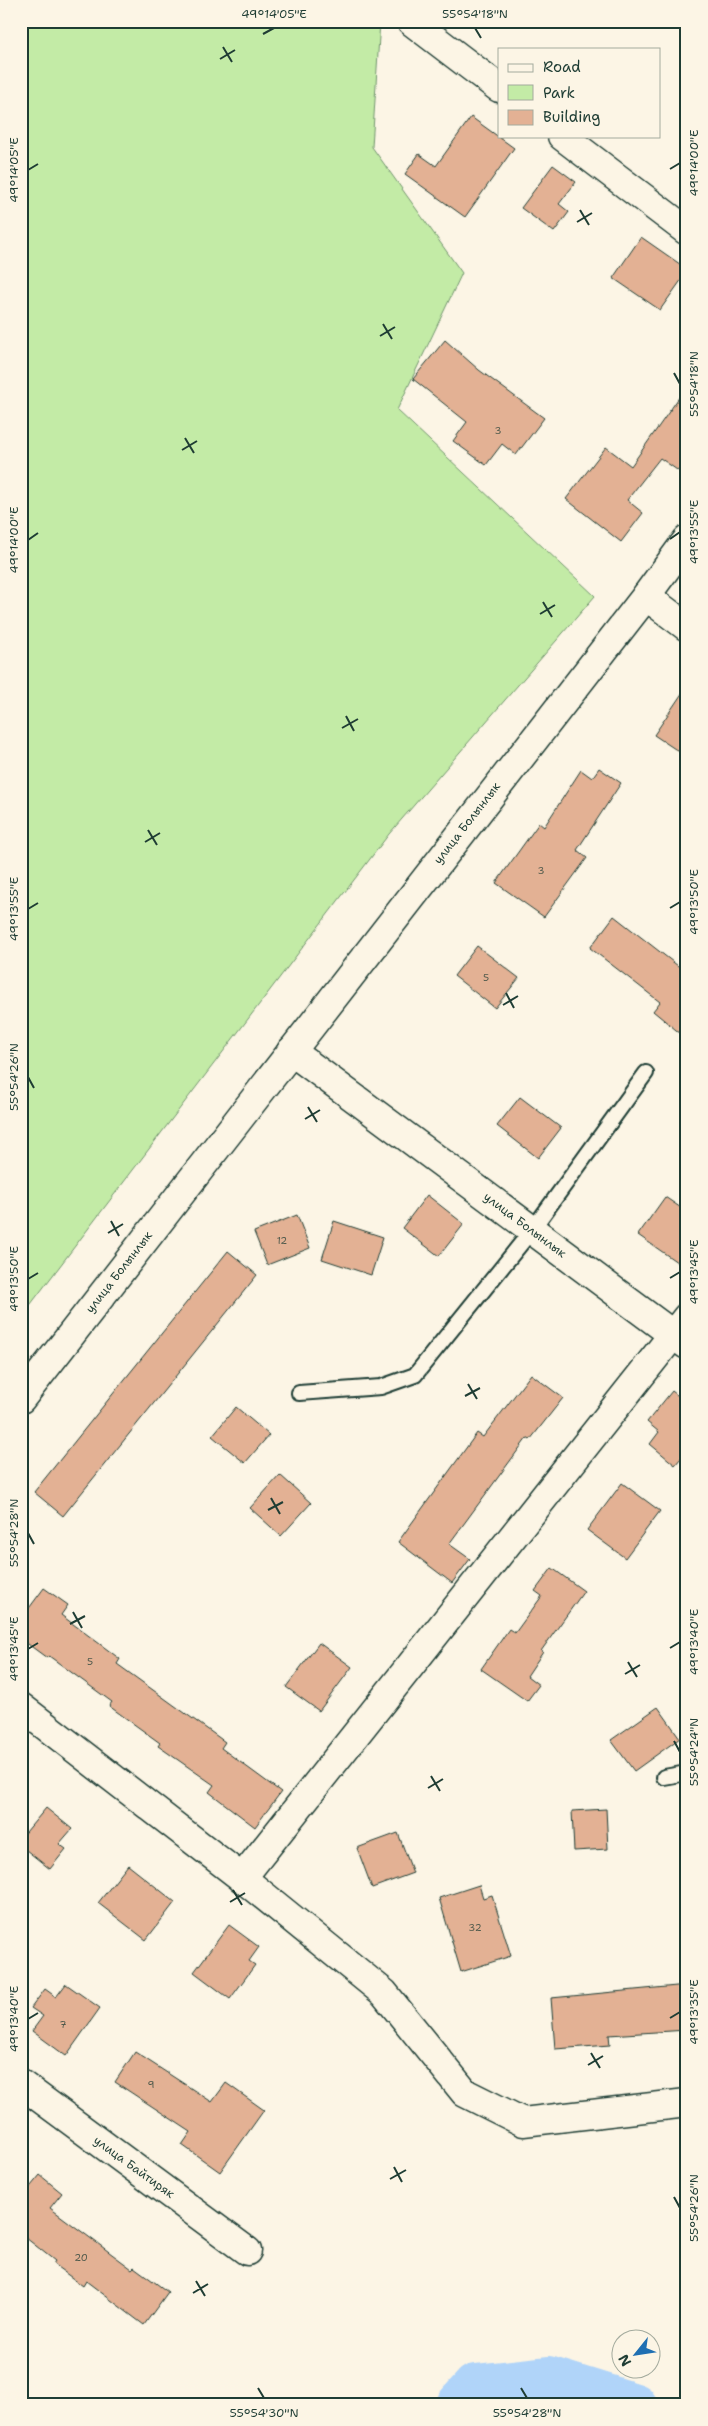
<svg xmlns="http://www.w3.org/2000/svg" width="708" height="2426" font-family="'Shantell Sans',sans-serif">
<style>
.green{fill:#c3eba6;stroke:#71946d}
.lines{fill:none;stroke-linecap:round;stroke-linejoin:round}
.river{stroke:#b0d4f9;stroke-width:44}
.building{fill:#e3b194;stroke:#1f3d34}
.service-casing{stroke:#1f3d34;stroke-width:18}
.minor-casing{stroke:#1f3d34;stroke-width:31}
.service{stroke:#fcf5e5;stroke-width:14}
.minor{stroke:#fcf5e5;stroke-width:28}
.ticks{fill:none;stroke:#1f3d34;stroke-width:2}
.labels{text-anchor:middle;dominant-baseline:central;stroke-width:4;stroke-linejoin:round;paint-order:stroke}
.number-label{font-size:10px;fill:#505a4c}
.street-label{font-size:12px;fill:#1f3d34;stroke:#fcf5e5}
.neatline{fill:none;stroke:#1f3d34;stroke-width:2}
.ticks-label{font-size:12px;text-anchor:middle;fill:#1f3d34}
</style>
<rect width="100%" height="100%" fill="#fcf5e5"/>
<filter id="ink" filterUnits="userSpaceOnUse"><feTurbulence type="fractalNoise" baseFrequency=".02" numOctaves="2"/><feDisplacementMap in="SourceGraphic" scale="10" xChannelSelector="R" yChannelSelector="G"/><feConvolveMatrix kernelMatrix="1 2 1 2 8 2 1 2 1" color-interpolation-filters="sRGB"/></filter>
<g filter="url(#ink)">
<polygon class="green" points="21,21 380,21 372,147 462,273 397,410 595,596 389,834 21,1317"/>
<g class="lines">
<polyline class="river" points="458,2405 475,2386 548,2378 635,2405"/>
</g>
<g class="building">
<polygon points="471,117 514,148 465,217 405,174 419,154 436,166"/>
<polygon points="553,165 576,182 559,204 569,212 554,232 521,208"/>
<polygon points="641,237 687,269 687,272 660,310 613,278"/>
<polygon points="445,340 479,370 544,418 516,455 502,444 486,465 453,441 467,422 413,379"/>
<polygon points="687,386 687,477 660,458 627,500 643,513 621,542 566,499 606,447 631,466"/>
<polygon points="687,686 687,757 654,735"/>
<polygon points="599,768 621,783 577,850 587,858 544,917 496,883 539,823 544,827 581,770 592,778"/>
<polygon points="614,916 687,973 687,1039 653,1011 660,1002 590,948"/>
<polygon points="477,946 519,978 495,1008 454,976"/>
<polygon points="520,1097 561,1128 538,1158 497,1126"/>
<polygon points="427,1195 464,1224 439,1256 402,1228"/>
<polygon points="665,1197 687,1212 687,1269 638,1235"/>
<polygon points="297,1215 310,1248 267,1265 254,1232"/>
<polygon points="334,1221 383,1237 371,1275 322,1259"/>
<polygon points="228,1251 257,1275 63,1516 34,1492"/>
<polygon points="531,1374 563,1398 530,1440 527,1438 449,1544 470,1559 452,1583 398,1542 477,1433 483,1437"/>
<polygon points="672,1391 687,1403 687,1451 675,1465 650,1444 659,1432 647,1422"/>
<polygon points="236,1407 269,1435 245,1463 212,1436"/>
<polygon points="280,1475 311,1503 281,1536 250,1508"/>
<polygon points="622,1483 660,1511 625,1558 587,1530"/>
<polygon points="552,1568 584,1591 541,1651 543,1652 527,1676 539,1685 527,1701 481,1669 509,1629 515,1633 542,1596 535,1591"/>
<polygon points="44,1588 68,1605 61,1615 120,1659 117,1664 225,1742 221,1748 281,1792 255,1827 209,1792 214,1785 158,1746 160,1743 109,1706 112,1702 49,1656 47,1658 21,1639 21,1619"/>
<polygon points="319,1643 352,1667 319,1711 286,1687"/>
<polygon points="658,1707 680,1738 634,1771 611,1740"/>
<polygon points="46,1808 72,1829 59,1844 66,1849 50,1869 21,1846 21,1838"/>
<polygon points="606,1809 608,1849 574,1851 572,1811"/>
<polygon points="398,1833 413,1873 372,1888 357,1848"/>
<polygon points="128,1865 175,1902 146,1940 98,1903"/>
<polygon points="479,1885 483,1898 492,1895 511,1956 461,1972 439,1898"/>
<polygon points="229,1925 259,1947 249,1961 255,1965 230,1999 194,1972"/>
<polygon points="66,1984 100,2008 66,2056 32,2031 43,2016 31,2008 45,1989 56,1997"/>
<polygon points="687,1985 687,2030 609,2035 610,2045 555,2049 551,1998"/>
<polygon points="135,2052 212,2102 226,2083 264,2110 220,2172 182,2145 191,2132 115,2082"/>
<polygon points="40,2175 62,2193 50,2208 132,2269 134,2267 168,2292 144,2325 86,2281 83,2286 53,2264 55,2261 21,2234 21,2198"/>
</g>
<g class="lines">
<defs>
<g id="service">
<polyline points="299,1393 381,1387 415,1375 532,1230 646,1073"/>
<polyline points="664,1777 687,1773"/>
</g>
<g id="minor">
<polyline points="411,21 499,88"/>
<polyline points="562,136 687,231"/>
<polyline points="646,596 687,627"/>
<polyline points="291,1051 687,1345"/>
<polyline points="21,1399 646,596 687,540"/>
<polyline points="21,1707 242,1878 384,1993 465,2093 523,2122 687,2103"/>
<polyline points="242,1878 687,1317"/>
<polyline points="21,2084 247,2251"/>
</g>
</defs>
<use href="#service" class="service-casing"/>
<use href="#minor" class="minor-casing"/>
<use href="#service" class="service"/>
<use href="#minor" class="minor"/>
</g>
</g>
<path class="ticks" d="M475 28 481 38M263 34 274 28M223 47 232 62M220 59 235 50M670 169 680 163M28 170 38 164M580 210 589 225M577 222 592 213M383 324 392 339M380 336 395 327M674 373 680 384M185 438 194 453M182 450 197 441M670 539 680 532M28 540 38 533M543 602 552 617M540 614 555 605M346 716 354 731M342 728 358 719M148 830 157 845M145 842 160 833M670 908 680 902M28 909 38 903M506 993 514 1008M503 1005 518 996M28 1077 34 1088M308 1107 317 1122M305 1119 320 1110M111 1221 119 1236M108 1233 123 1224M670 1278 680 1272M28 1279 38 1273M468 1384 477 1399M465 1396 480 1388M271 1498 280 1514M268 1510 283 1502M28 1533 34 1544M73 1612 82 1628M70 1624 85 1616M670 1648 680 1642M28 1649 38 1643M628 1662 637 1677M625 1674 640 1665M674 1741 680 1752M431 1776 440 1791M428 1788 443 1779M233 1890 242 1905M230 1902 245 1893M670 2018 680 2012M28 2019 38 2013M591 2053 600 2068M588 2065 603 2056M394 2167 402 2182M390 2179 406 2170M674 2197 680 2208M196 2281 205 2296M193 2293 208 2284M258 2388 264 2398M521 2388 527 2398"/>
<g class="labels">
<g class="number-label">
<text x="498" y="430">3</text>
<text x="541" y="870">3</text>
<text x="486" y="977">5</text>
<text x="282" y="1240">12</text>
<text x="90" y="1661">5</text>
<text x="475" y="1927">32</text>
<text x="63" y="2024">7</text>
<text x="151" y="2084">9</text>
<text x="81" y="2257">20</text>
</g>
<g class="street-label">
<text transform="translate(467 823) rotate(-52)">улица Болынлык</text>
<text transform="translate(525 1225) rotate(37)">улица Болынлык</text>
<text transform="translate(119 1272) rotate(-52)">улица Болынлык</text>
<text transform="translate(134 2167) rotate(36)">улица Байтиряк</text>
</g>
</g>
<rect width="708" height="2426" fill="none" stroke="#fcf5e5" stroke-width="55"/>
<rect x="498" y="48" width="162" height="90" fill="#fcf5e5" stroke="#a4ab9e"/>
<rect x="508" y="64" width="25" height="8" fill="#fcf5e5" stroke="#a4ab9e"/>
<text x="543" y="72" font-size="15" fill="#1f3d34">Road</text>
<rect x="508" y="85" width="25" height="15" fill="#c3eba6" stroke="#a4ab9e"/>
<text x="543" y="98" font-size="15" fill="#1f3d34">Park</text>
<rect x="508" y="110" width="25" height="15" fill="#e3b194" stroke="#a4ab9e"/>
<text x="543" y="122" font-size="15" fill="#1f3d34">Building</text>
<g transform="translate(636 2354) rotate(240)"><circle r="24" fill="#fcf5e5" stroke="#a4ab9e"/>
<path d="M0-4L9 19L0 12L-9 19Z" fill="#1f6fb2"/>
<text y="-8" font-size="14" font-weight="bold" text-anchor="middle" fill="#1f3d34">N</text>
</g>
<rect x="28" y="28" width="652" height="2370" class="neatline"/>
<g class="ticks-label">
<text x="274" y="18">49°14'05"E</text>
<text x="475" y="18">55°54'18"N</text>
<text transform="translate(694 163) rotate(-90)" y="4">49°14'00"E</text>
<text transform="translate(14 170) rotate(-90)" y="4">49°14'05"E</text>
<text transform="translate(694 384) rotate(-90)" y="4">55°54'18"N</text>
<text transform="translate(694 532) rotate(-90)" y="4">49°13'55"E</text>
<text transform="translate(14 540) rotate(-90)" y="4">49°14'00"E</text>
<text transform="translate(694 902) rotate(-90)" y="4">49°13'50"E</text>
<text transform="translate(14 909) rotate(-90)" y="4">49°13'55"E</text>
<text transform="translate(14 1077) rotate(-90)" y="4">55°54'26"N</text>
<text transform="translate(694 1272) rotate(-90)" y="4">49°13'45"E</text>
<text transform="translate(14 1279) rotate(-90)" y="4">49°13'50"E</text>
<text transform="translate(14 1533) rotate(-90)" y="4">55°54'28"N</text>
<text transform="translate(694 1642) rotate(-90)" y="4">49°13'40"E</text>
<text transform="translate(14 1649) rotate(-90)" y="4">49°13'45"E</text>
<text transform="translate(694 1752) rotate(-90)" y="4">55°54'24"N</text>
<text transform="translate(694 2012) rotate(-90)" y="4">49°13'35"E</text>
<text transform="translate(14 2019) rotate(-90)" y="4">49°13'40"E</text>
<text transform="translate(694 2208) rotate(-90)" y="4">55°54'26"N</text>
<text x="264" y="2417">55°54'30"N</text>
<text x="527" y="2417">55°54'28"N</text>
</g>
</svg>
